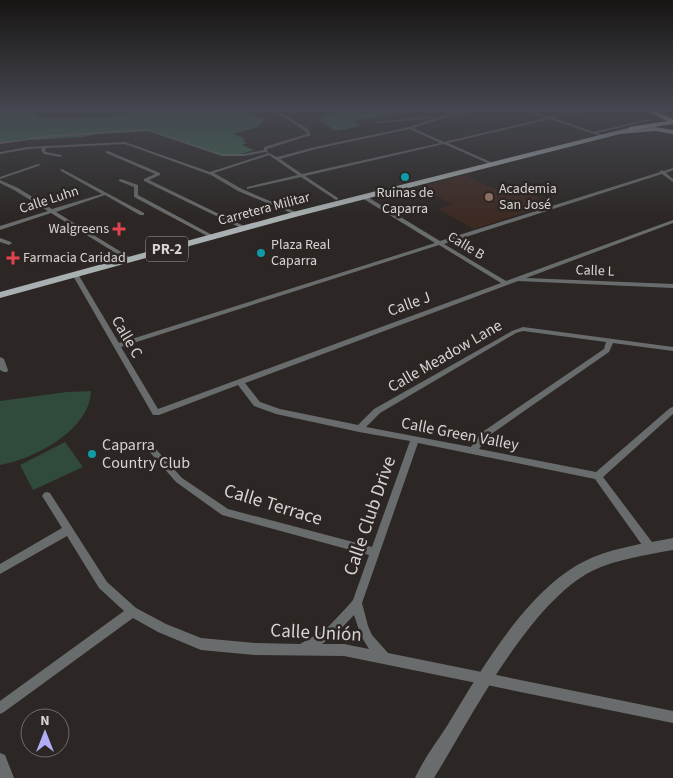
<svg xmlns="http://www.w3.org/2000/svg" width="673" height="778" font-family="'Source Sans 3',sans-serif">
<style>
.education{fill:#3d2a23}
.green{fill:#304a3c}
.forest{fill:#3c6851}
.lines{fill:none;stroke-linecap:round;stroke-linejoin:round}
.minor{fill:#696c6c;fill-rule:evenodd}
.tertiary{fill:#696c6c;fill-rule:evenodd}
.primary{fill:#a9b0b1;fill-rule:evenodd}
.motorway{fill:#c3cbcc;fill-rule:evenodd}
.culture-dot{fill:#0f9aa8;stroke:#2c2724;stroke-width:2}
.education-dot{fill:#8d6e63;stroke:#2c2724;stroke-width:2}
.health-dot{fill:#e0444e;stroke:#2c2724;stroke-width:2}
.labels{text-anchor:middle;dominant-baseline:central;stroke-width:5;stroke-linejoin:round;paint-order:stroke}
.far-poi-label{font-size:14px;fill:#d8d4d3;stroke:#2c2724;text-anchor:start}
.far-street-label{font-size:14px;fill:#d8d4d3;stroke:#2c2724}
.shield{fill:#2c2724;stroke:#a4a09e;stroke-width:1}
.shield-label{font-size:15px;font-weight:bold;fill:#d8d4d3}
.street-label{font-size:16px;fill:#d8d4d3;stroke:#2c2724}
.poi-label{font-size:16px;fill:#d8d4d3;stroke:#2c2724;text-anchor:start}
.near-street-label{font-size:19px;fill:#d8d4d3;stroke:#2c2724}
</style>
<rect width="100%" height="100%" fill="#2c2724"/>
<polygon class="education" points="465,175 498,190 513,186 551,204 474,229 437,209 452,204 420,187"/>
<g class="green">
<path d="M91 391C90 430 34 459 0 465V401L67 392Z"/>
<polygon points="65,442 83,467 33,490 20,465"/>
</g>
<g class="forest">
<polygon points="0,110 34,111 37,118 113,117 140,110 238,110 265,120 257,127 233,134 245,139 243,141 247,143 242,145 254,150 241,154 221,154 151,130 104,133 82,137 35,140 27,138 0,143"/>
<polygon points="346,110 412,110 353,121 361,126 335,131 321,121 321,117"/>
</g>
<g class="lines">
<g class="minor">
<polygon points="273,110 277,110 308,129 311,135 267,149 268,153 265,152 244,156 222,156 148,131 51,137 0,144 0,142 51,135 148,129 222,154 244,154 264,150 264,147 307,134 305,131"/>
<path d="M469 110H480L453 115 413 128 444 142 547 118 525 110C534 110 543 117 552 117 564 116 575 110 587 110L554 118 593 132 650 119 652 120 597 133 601 134 600 136 550 119 448 143 493 163 494 164 492 165 444 144 305 176 338 198V199L336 200 301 177 247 189V187L298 175 269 155 214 173 242 189 298 213V214L296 215 238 191 211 175 125 144 46 148 45 150 46 152 61 155 62 156 60 157 44 154 41 150 42 148 28 149 0 154V152L28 147 125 142 210 172 269 153 277 157 315 147 409 127 451 113ZM410 129 440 143 302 174 280 159 316 149Z"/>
<polygon points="435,116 434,118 379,123 377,122"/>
<polygon points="106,151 108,151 160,173 160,175 149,180 248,228 243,229 144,181 144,179 155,174 106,153"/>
<polygon points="38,164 41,165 0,179 0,177"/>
<path d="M673 168V170L666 173 673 179V182L662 174 444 244 506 281 673 220V223L526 278 673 284V288L518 281 245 383 260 402 280 409 358 425 374 409 512 331 523 327 673 347V351L613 343 609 352 487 437 479 449 596 472 670 408 673 407V414L603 477 655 546 656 549 655 552 651 553 647 552 595 479 418 443 362 603 368 626 372 635 388 653 673 711V723L344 656 255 655 201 650 158 632 133 618 4 712 0 714V701L124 611 99 588 67 536 0 574V564L62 528 44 499 42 496 44 493 47 492 50 493 107 582 136 608 166 624 201 638 255 643 300 644 314 636 329 626 347 607 353 600 369 555 222 515 176 482 147 449 148 447H154L182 478 228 509 372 547 410 441 359 432 276 414 254 406 238 385 159 415H153L72 274 73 273H77L78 274 119 343 435 243 362 198V196H366L440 241 660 172 661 170 664 171ZM439 245 501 283 158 409 121 347ZM523 331 606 342 604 349 481 433 471 447 366 427 380 413 516 333ZM354 615 361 636 369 649 344 644H322L336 634Z"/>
<polygon points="62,169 144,213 144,215 140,215 105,195 56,212 131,258 131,260 127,260 51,213 0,230 0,226 48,211 14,190 0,183 0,180 18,188 52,209 102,194 61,171 60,170"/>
<polygon points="121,179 138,185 138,195 216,237 211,238 134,197 134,187 119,181 119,180"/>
<polygon points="0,238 11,242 12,243 9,245 0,242"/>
<polygon points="0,357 4,359 8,370 7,372 4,372 0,370"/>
<polygon points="0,753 5,755 14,778 0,778"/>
</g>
<path class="tertiary" d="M673 538V550C646 555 617 559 592 571 529 603 471 718 434 778H415C423 760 436 743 447 726 479 673 525 593 581 563 609 548 642 544 673 538Z"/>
<polygon class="primary" points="632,127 634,130 655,127 673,130 673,134 655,131 620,134 299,216 0,298 0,292 293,212"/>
<polygon class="motorway" points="644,110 654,110 673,119 673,124 629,131 629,127 667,121"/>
</g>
<linearGradient id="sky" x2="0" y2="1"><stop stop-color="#181514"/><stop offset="0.5" stop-color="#454750"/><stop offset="1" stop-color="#454750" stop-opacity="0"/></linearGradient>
<rect width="673" height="219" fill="url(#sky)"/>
<g class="culture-dot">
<circle cx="405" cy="177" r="5"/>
<circle cx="261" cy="253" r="5"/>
<circle cx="92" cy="454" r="5"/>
</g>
<circle class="education-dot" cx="489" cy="197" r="5"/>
<g class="health-dot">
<path d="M116.5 221.5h5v5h5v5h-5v5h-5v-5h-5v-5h5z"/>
<path d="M10.5 250.5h5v5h5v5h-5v5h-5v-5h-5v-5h5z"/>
</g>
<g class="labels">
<g class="far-poi-label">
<text x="499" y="189">Academia<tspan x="499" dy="16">San José</tspan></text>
<text x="405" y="193" text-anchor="middle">Ruinas de<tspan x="405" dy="16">Caparra</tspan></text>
<text x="109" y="229" text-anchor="end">Walgreens</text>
<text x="271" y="245">Plaza Real<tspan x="271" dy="16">Caparra</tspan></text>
<text x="23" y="258">Farmacia Caridad</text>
</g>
<g class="far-street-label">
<text transform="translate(49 200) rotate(-18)">Calle Luhn</text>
<text transform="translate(264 209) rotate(-15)">Carretera Militar</text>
<text transform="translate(466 246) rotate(31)">Calle B</text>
<text transform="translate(595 271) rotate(2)">Calle L</text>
</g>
<rect class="shield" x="146" y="236.5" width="42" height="25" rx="4"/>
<g class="shield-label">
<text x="167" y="249">PR-2</text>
</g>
<g class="street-label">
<text transform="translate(409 304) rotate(-20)">Calle J</text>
<text transform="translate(127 337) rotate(60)">Calle C</text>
<text transform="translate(445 356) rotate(-30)">Calle Meadow Lane</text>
<text transform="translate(460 434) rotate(11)">Calle Green Valley</text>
</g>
<g class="poi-label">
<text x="102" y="445">Caparra<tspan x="102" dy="18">Country Club</tspan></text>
</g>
<g class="near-street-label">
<text transform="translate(273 505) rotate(17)">Calle Terrace</text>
<text transform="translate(370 516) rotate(-71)">Calle Club Drive</text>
<text transform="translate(316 633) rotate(3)">Calle Unión</text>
</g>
</g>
<g transform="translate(45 733)"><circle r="24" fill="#2c2724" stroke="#716c6a"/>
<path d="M0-4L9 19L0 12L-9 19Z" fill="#b2adf9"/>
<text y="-8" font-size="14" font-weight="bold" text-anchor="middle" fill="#d8d4d3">N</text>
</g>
</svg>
